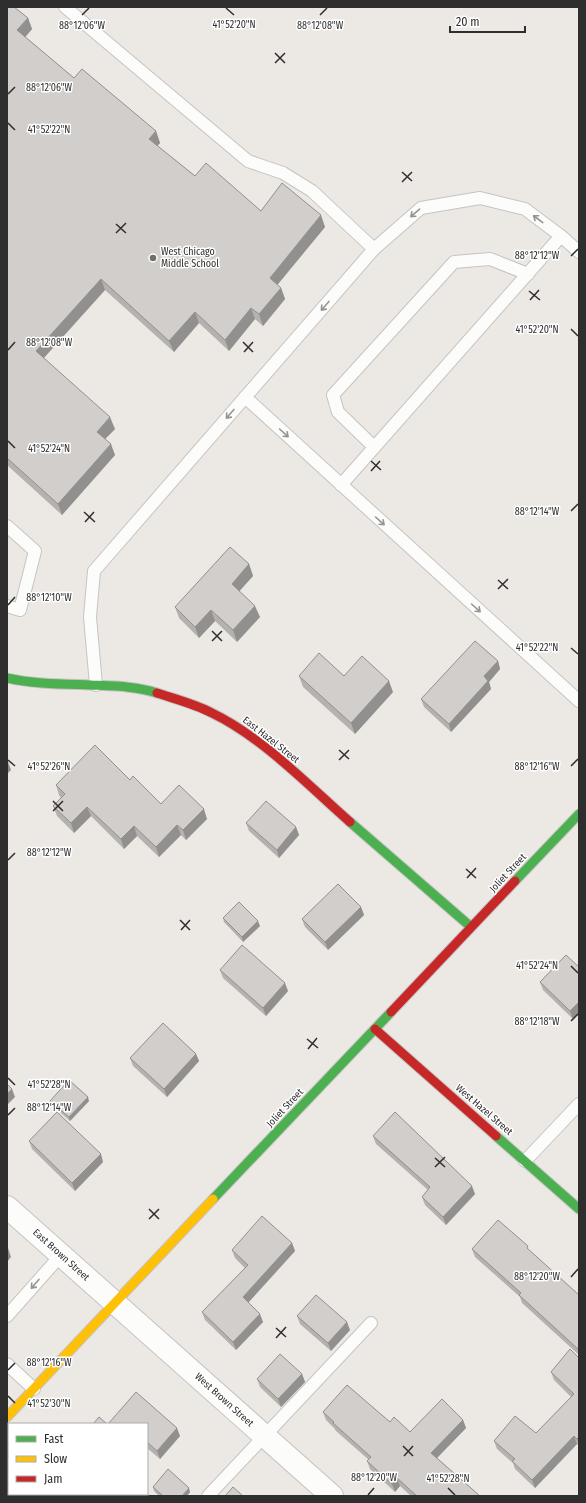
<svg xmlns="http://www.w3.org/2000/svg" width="586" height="1503" font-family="'Fira Sans Condensed',sans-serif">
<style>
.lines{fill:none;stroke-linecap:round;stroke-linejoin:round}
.lane-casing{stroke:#c5c4c5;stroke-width:14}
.street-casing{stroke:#c5c4c5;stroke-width:24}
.fast-casing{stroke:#c5c4c5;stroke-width:11}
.slow-casing{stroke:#c5c4c5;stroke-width:11}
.jam-casing{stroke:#c5c4c5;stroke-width:11}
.lane{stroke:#fcfcfb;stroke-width:12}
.street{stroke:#fcfcfb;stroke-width:22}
.fast{stroke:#4caf50;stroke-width:9}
.slow{stroke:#ffc107;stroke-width:9}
.jam{stroke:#c62828;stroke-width:9}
.wall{fill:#b4b1af}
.shaded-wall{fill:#92908e}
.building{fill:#d1cecb;stroke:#92908e}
.oneway{stroke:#959594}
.ticks{fill:none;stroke:#2e2e2e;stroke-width:1.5}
.poi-dot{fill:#706f6e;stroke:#fff;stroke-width:1.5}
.labels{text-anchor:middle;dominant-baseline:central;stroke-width:3;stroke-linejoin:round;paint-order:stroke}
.poi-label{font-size:10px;fill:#2e2e2e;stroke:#fff;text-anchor:start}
.street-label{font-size:10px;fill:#2e2e2e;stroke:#fff}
.ticks-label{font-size:10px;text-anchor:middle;fill:#2e2e2e;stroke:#fff;stroke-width:3;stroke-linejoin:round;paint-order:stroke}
</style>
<rect width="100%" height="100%" fill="#ece8e4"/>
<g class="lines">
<defs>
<g id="lane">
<polyline points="65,7 248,161 283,173 312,191 374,249"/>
<polyline points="245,397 579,701"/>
<polyline points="374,447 338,412 333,395 454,262 490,259 528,274"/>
<polyline points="341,485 561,236"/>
<polyline points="7,526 35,551 20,610 7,606"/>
<polyline points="96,685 90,617 94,571 374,249 421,208 480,198 525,209 561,236 579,252"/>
<polyline points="525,1161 579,1104"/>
<polyline points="7,1316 61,1255"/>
<polyline points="7,1364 34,1389"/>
<polyline points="208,1496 371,1323"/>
</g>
<polyline id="street" points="7,1207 332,1496"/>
<g id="fast">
<path d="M7 678C34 684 62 684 90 685 113 686 136 686 157 693"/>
<polyline points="350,822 471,927"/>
<polyline points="515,881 579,814"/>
<polyline points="496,1136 579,1209"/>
<polyline points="213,1199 391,1012"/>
</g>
<polyline id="slow" points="7,1417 213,1199"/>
<g id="jam">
<path d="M157 693C175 699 195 704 212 713 262 737 308 785 350 822"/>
<polyline points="391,1012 515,881"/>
<polyline points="375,1029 496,1136"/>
</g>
</defs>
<use href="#lane" class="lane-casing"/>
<use href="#street" class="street-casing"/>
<use href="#fast" class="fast-casing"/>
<use href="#slow" class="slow-casing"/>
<use href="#jam" class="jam-casing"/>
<use href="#lane" class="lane"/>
<use href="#street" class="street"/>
<use href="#fast" class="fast"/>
<use href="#slow" class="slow"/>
<use href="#jam" class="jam"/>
</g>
<g class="wall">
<polygon points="7,7 28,18 32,29 25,37 74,78 156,131 160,143 157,146 195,176 261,211 325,227 277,285 281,288 285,299 263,326 255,319 229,351 199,323 174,352 105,290 44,358 115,429 105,439 115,455 62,515 7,465"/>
<polygon points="249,564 253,576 239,591 260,617 237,642 215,621 199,638 179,618 175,607"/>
<polygon points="498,661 500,669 489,682 491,689 451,732 424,707 421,699"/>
<polygon points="299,676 344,676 393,692 355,734 303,687"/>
<polygon points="130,780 161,804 207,819 186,840 181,835 159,857 137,836 124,849 91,816 74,833 57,816 53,806 61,798 59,795 56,785"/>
<polygon points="246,823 296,827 299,835 279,858 249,831"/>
<polygon points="361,907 364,915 328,950 305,927 302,919"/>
<polygon points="223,918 260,926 243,942 224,922"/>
<polygon points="579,967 579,1013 573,1019 543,990 540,982"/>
<polygon points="220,970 288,991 266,1016 223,978"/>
<polygon points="196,1054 199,1061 167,1097 133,1066 130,1058"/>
<polygon points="50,1101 89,1101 70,1121 52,1105"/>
<polygon points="373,1136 475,1194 446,1225 425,1205 422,1197 428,1190 376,1144"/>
<polygon points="29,1141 103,1162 75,1191 32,1149"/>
<polygon points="292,1243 295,1251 248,1303 263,1322 236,1350 205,1320 202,1312 245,1268 235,1258 232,1250"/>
<polygon points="472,1249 530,1251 579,1295 579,1355 522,1303 520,1297 475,1257"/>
<polygon points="297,1316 350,1330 331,1351 300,1324"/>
<polygon points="579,1358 579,1446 577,1444 535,1488 515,1469 513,1463 497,1449 494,1441 536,1433 571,1397 554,1380 551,1372"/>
<polygon points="302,1374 305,1382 281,1407 260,1387 257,1379"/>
<polygon points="323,1412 390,1422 410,1432 463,1420 466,1428 437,1458 480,1496 411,1496 400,1486 395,1492 370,1469 367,1461 369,1460 336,1431 334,1428 326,1420"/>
<polygon points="147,1424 180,1436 160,1459 147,1448"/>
<polygon points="153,1487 190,1492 187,1496 159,1496 154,1491"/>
</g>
<g class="shaded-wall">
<polygon points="28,18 32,29 21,42 17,30"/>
<polygon points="156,131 160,143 153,151 149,139"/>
<polygon points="321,215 325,227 274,289 270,278"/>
<polygon points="101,279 105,290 40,362 36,351"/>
<polygon points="281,288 285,299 263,326 259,314"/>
<polygon points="251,308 255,319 229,351 225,340"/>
<polygon points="195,312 199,323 174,352 169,341"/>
<polygon points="110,417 115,429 101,443 97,432"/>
<polygon points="111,444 115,455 62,515 58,504"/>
<polygon points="249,564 253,576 236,595 232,584"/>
<polygon points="255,606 260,617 237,642 233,630"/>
<polygon points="211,610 215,621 199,638 195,627"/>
<polygon points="498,661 500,669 489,682 491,689 451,732 449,724 484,676"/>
<polygon points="389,681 393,692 355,734 351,723"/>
<polygon points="7,759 11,770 7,774"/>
<polygon points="87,807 91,816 74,833 71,823"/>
<polygon points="204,809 207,819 186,840 183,830"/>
<polygon points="177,825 181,835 159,857 156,847"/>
<polygon points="134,826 137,836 124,849 121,839"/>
<polygon points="296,827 299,835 279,858 277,850"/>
<polygon points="361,907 364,915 328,950 325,942"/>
<polygon points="258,921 260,926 243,942 242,937"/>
<polygon points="285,983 288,991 266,1016 263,1008"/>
<polygon points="579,1002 579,1013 573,1019 570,1011"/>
<polygon points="196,1054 199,1061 167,1097 164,1089"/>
<polygon points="12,1089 15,1097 7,1105 7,1094"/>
<polygon points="88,1097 89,1101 70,1121 69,1117"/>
<polygon points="101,1154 103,1162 75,1191 72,1183"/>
<polygon points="472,1186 475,1194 446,1225 443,1217"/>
<polygon points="292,1243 295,1251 246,1305 243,1297"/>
<polygon points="7,1245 11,1257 7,1262"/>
<polygon points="260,1314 263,1322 236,1350 233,1342"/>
<polygon points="347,1322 350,1330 331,1351 328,1343"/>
<polygon points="302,1374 305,1382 281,1407 278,1399"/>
<polygon points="463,1420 466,1428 434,1461 431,1453"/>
<polygon points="177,1428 180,1436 160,1459 157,1451"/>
<polygon points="574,1436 577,1444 535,1488 532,1480"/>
<polygon points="579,1437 579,1444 577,1439"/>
<polygon points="397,1478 400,1486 395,1492 392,1484"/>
<polygon points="189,1488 190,1492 187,1496 182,1496"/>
<polygon points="84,1494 92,1494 93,1496 83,1496"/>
</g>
<g class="building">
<polygon points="7,7 14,7 28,18 17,30 74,78 82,69 156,131 149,139 195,176 206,163 261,211 282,183 321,215 270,278 281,288 259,314 251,308 225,340 195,312 169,341 101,279 36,351 110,417 97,432 111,444 58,504 7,458"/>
<polygon points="230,547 249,564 232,584 255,606 233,630 211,610 195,627 175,607"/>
<polygon points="475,641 498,661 484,676 488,681 449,724 421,699"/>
<polygon points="319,653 344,676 362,656 389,681 351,723 299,676"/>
<polygon points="95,745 130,780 133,776 161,804 179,785 204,809 183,830 177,825 156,847 134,826 121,839 87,807 71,823 53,806 65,794 56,785"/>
<polygon points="266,801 296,827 277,850 246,823"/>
<polygon points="338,884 361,907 325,942 302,919"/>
<polygon points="239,902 258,921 242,937 223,918"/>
<polygon points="242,945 285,983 263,1008 220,970"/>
<polygon points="566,955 579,967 579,1002 570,1011 540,982"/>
<polygon points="163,1023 196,1054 164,1089 130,1058"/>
<polygon points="69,1080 88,1097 69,1117 50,1101"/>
<polygon points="7,1084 12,1089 7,1094"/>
<polygon points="57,1112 101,1154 72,1183 29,1141"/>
<polygon points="395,1112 472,1186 443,1217 422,1197 430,1187 373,1136"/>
<polygon points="262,1216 292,1243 243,1297 260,1314 233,1342 202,1312 248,1265 232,1250"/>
<polygon points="498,1220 528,1246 527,1248 579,1295 579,1350 519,1295 521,1293 472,1249"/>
<polygon points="316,1295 347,1322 328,1343 297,1316"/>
<polygon points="570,1349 579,1358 579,1437 577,1439 574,1436 532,1480 512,1461 515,1459 494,1441 515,1416 536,1433 574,1394 551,1372"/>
<polygon points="280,1354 302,1374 278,1399 257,1379"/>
<polygon points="347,1385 390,1422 394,1417 410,1432 442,1399 463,1420 431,1453 480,1496 417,1496 397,1478 392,1484 367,1461 371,1457 333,1423 334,1422 323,1412"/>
<polygon points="136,1392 177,1428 157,1451 147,1442 147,1424 108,1424"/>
<polygon points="99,1417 107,1424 93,1424"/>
<polygon points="168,1469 189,1488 182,1496 163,1496 153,1487"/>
<polygon points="233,1487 243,1496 225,1496"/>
<polygon points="43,1494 84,1494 83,1496 41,1496"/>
</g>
<defs><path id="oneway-shaft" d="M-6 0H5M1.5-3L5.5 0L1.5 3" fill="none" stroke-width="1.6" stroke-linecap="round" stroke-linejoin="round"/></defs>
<g class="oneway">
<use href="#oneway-shaft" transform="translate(415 213) rotate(139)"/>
<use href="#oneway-shaft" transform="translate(538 219) rotate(-143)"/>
<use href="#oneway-shaft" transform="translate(325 306) rotate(131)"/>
<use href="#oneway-shaft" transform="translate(230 414) rotate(131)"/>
<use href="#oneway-shaft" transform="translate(284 433) rotate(42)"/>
<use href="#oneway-shaft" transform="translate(380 521) rotate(42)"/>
<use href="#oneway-shaft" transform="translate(476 608) rotate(42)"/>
<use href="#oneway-shaft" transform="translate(35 1284) rotate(131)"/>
</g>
<path class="ticks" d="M226 8 234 15M82 15 89 8M320 15 327 8M275 53 285 63M275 63 285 53M8 94 15 87M8 123 15 130M402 172 412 181M402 182 412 172M116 224 126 233M116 233 126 223M571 256 578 249M529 291 540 300M530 300 539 290M571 329 578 336M243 342 253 352M8 350 15 342M244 352 253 342M8 441 15 448M371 461 381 470M371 471 380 461M571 511 578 504M84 512 95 522M85 522 94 512M498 580 508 589M498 589 508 579M8 605 15 597M212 631 222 641M212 641 222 631M571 648 578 654M339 750 349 759M8 760 15 766M339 760 349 750M571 766 578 759M53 801 63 811M53 811 63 801M8 860 15 853M466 869 476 878M467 878 476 868M180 920 190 930M181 930 190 920M571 966 578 973M571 1021 578 1014M307 1039 318 1048M308 1049 317 1038M8 1078 15 1085M8 1115 15 1108M435 1158 445 1167M435 1167 445 1157M149 1209 159 1219M149 1219 159 1209M571 1277 578 1269M276 1328 286 1337M276 1338 286 1327M8 1370 15 1363M8 1396 15 1403M403 1446 413 1456M404 1456 413 1446M448 1488 455 1495M368 1495 374 1488"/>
<circle class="poi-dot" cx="153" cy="258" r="4"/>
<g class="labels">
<g class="poi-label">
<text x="161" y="252">West Chicago<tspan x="161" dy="12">Middle School</tspan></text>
</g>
<g class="street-label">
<text transform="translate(271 740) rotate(38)">East Hazel Street</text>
<text transform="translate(508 873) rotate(-47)">Joliet Street</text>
<text transform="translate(285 1108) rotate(-47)">Joliet Street</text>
<text transform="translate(484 1110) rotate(41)">West Hazel Street</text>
<text transform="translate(61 1255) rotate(42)">East Brown Street</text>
<text transform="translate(224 1400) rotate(42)">West Brown Street</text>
</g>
</g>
<g class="ticks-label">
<text x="234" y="28">41°52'20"N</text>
<text x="320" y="29">88°12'08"W</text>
<text x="82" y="29">88°12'06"W</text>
<text x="49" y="91">88°12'06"W</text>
<text x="49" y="133">41°52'22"N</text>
<text x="537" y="259">88°12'12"W</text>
<text x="537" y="333">41°52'20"N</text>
<text x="49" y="346">88°12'08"W</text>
<text x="49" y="452">41°52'24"N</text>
<text x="537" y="515">88°12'14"W</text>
<text x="49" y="601">88°12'10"W</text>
<text x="537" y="651">41°52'22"N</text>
<text x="537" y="770">88°12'16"W</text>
<text x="49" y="770">41°52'26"N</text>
<text x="49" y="856">88°12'12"W</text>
<text x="537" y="969">41°52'24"N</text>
<text x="537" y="1025">88°12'18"W</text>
<text x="49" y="1088">41°52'28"N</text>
<text x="49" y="1111">88°12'14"W</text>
<text x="537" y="1280">88°12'20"W</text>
<text x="49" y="1366">88°12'16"W</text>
<text x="49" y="1407">41°52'30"N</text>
<text x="374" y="1481">88°12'20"W</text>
<text x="448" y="1482">41°52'28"N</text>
</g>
<rect width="586" height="1503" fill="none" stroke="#2e2e2e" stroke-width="16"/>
<rect x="8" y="1423" width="140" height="72" fill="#ffffff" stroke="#ababab"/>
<rect x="16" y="1436" width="20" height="6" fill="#4caf50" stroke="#ababab"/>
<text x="44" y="1443" font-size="12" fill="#2e2e2e">Fast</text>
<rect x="16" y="1456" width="20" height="6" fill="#ffc107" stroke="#ababab"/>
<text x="44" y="1463" font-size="12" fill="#2e2e2e">Slow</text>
<rect x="16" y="1476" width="20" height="6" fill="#c62828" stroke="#ababab"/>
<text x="44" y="1483" font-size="12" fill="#2e2e2e">Jam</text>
<path d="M450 26v6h75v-6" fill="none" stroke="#2e2e2e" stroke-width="2"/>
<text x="456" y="26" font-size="12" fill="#2e2e2e" stroke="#ffffff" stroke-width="3" paint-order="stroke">20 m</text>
</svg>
